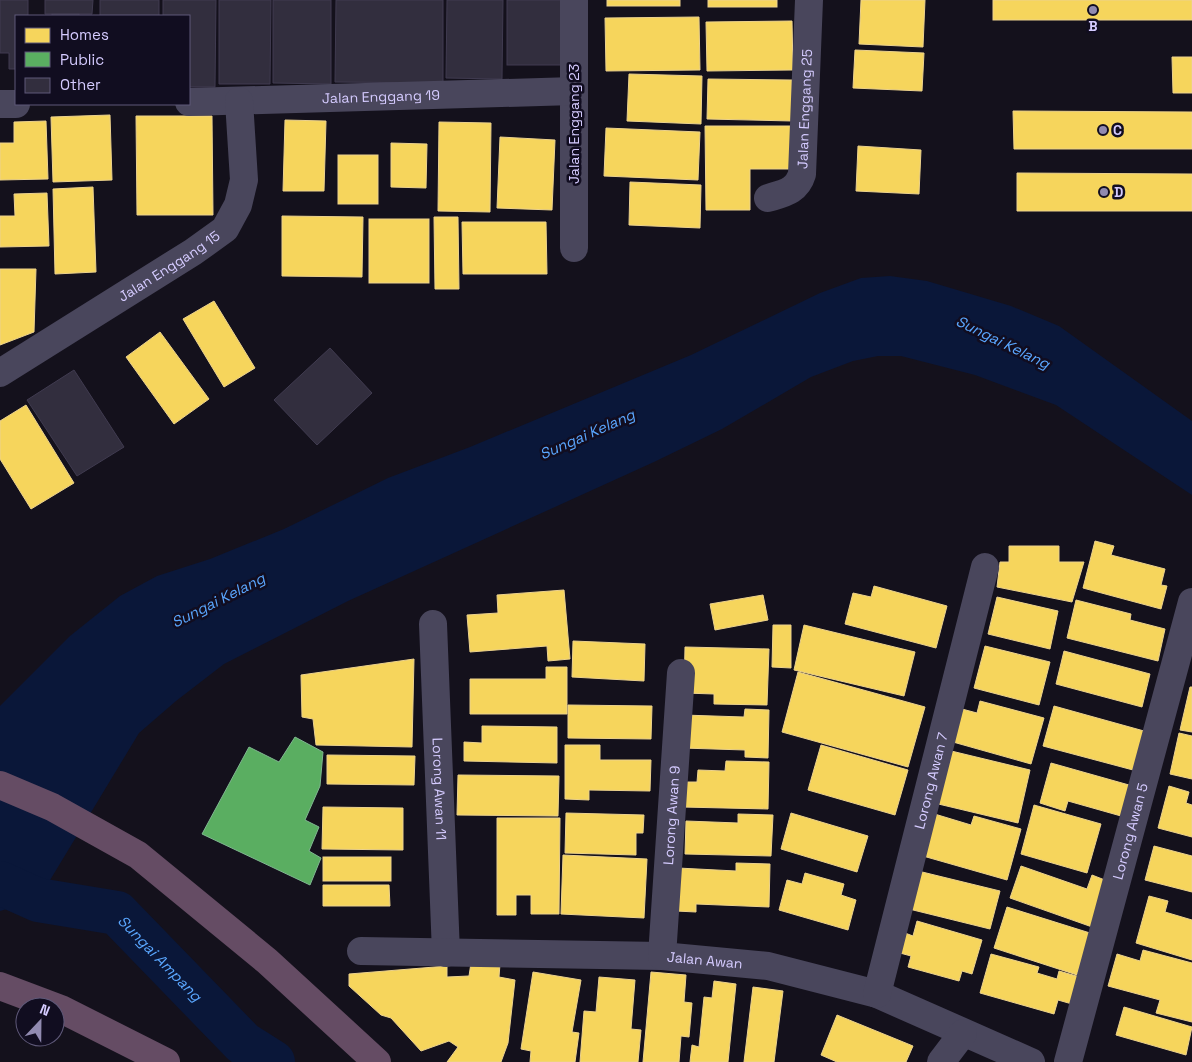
<svg xmlns="http://www.w3.org/2000/svg" width="1192" height="1062" font-family="'Space Grotesk',sans-serif">
<style>
.water{fill:#0a1739}
.homes{fill:#f6d55c;stroke:#ecd28d}
.public{fill:#5aae61;stroke:#7fb790}
.lines{fill:none;stroke-linecap:round;stroke-linejoin:round}
.river{stroke:#0a1739;stroke-width:44}
.building{fill:#322e3e;stroke:#403b50}
.minor{stroke:#49465c;stroke-width:28}
.highway{stroke:#654c64;stroke-width:28}
.poi-dot{fill:#918ab0;stroke:#110d20;stroke-width:2}
.labels{text-anchor:middle;dominant-baseline:central;stroke-width:5;stroke-linejoin:round;paint-order:stroke}
.poi-label{font-size:14px;font-weight:bold;fill:#d5cbff;stroke:#110d20;text-anchor:start}
.street-label{font-size:14px;fill:#d5cbff;stroke:#110d20}
.water-label{font-size:15px;font-style:italic;fill:#5aa6fe;stroke:#110d20}
</style>
<rect width="100%" height="100%" fill="#14111c"/>
<polygon class="water" points="890,276 927,281 1011,306 1059,326 1192,421 1192,495 1056,405 975,375 901,356 878,356 853,361 811,377 722,429 654,462 348,601 224,664 176,701 139,733 38,900 0,911 0,706 70,636 120,596 157,576 210,559 284,529 388,478 470,447 691,355 820,293 861,278"/>
<g class="homes">
<rect x="607" y="0" width="73" height="6"/>
<rect x="708" y="0" width="69" height="7"/>
<polygon points="861,0 925,0 923,47 859,44"/>
<rect x="993" y="0" width="199" height="20"/>
<polygon points="699,17 700,70 606,71 605,18"/>
<polygon points="792,21 793,70 707,71 706,22"/>
<polygon points="855,50 924,53 922,91 853,88"/>
<polygon points="1172,57 1192,57 1192,93 1173,93"/>
<polygon points="629,74 702,76 701,124 627,121"/>
<polygon points="708,79 792,80 792,121 707,119"/>
<polygon points="1013,111 1192,112 1192,149 1014,149"/>
<polygon points="110,115 112,180 53,182 51,117"/>
<polygon points="136,116 212,116 213,215 137,215"/>
<polygon points="285,120 326,121 324,191 283,191"/>
<polygon points="46,121 48,179 0,180 0,143 14,143 14,122"/>
<polygon points="439,122 491,123 490,212 438,211"/>
<polygon points="705,126 794,126 794,169 750,169 750,210 706,210"/>
<polygon points="606,128 700,132 698,180 604,176"/>
<polygon points="500,137 555,140 552,210 497,208"/>
<polygon points="391,143 427,144 426,188 391,187"/>
<polygon points="858,146 921,150 919,194 856,191"/>
<rect x="338" y="155" width="40" height="49"/>
<polygon points="1017,173 1192,174 1192,211 1017,211"/>
<polygon points="630,182 701,185 700,228 629,225"/>
<polygon points="93,187 96,272 55,274 53,189"/>
<polygon points="47,193 49,246 0,247 0,216 15,216 14,194"/>
<polygon points="282,216 363,217 362,277 282,276"/>
<polygon points="434,217 458,217 459,289 435,289"/>
<rect x="369" y="219" width="60" height="64"/>
<polygon points="462,222 546,222 547,274 463,274"/>
<polygon points="0,269 36,269 34,332 0,345"/>
<polygon points="214,301 255,368 224,387 183,319"/>
<polygon points="160,332 209,399 174,424 126,357"/>
<polygon points="26,405 74,483 31,509 0,459 0,421"/>
<polygon points="1095,541 1114,546 1111,555 1165,569 1161,585 1167,586 1161,609 1083,588"/>
<polygon points="1009,546 1059,546 1059,562 1084,562 1072,602 997,587 1000,562 1009,562"/>
<polygon points="874,586 947,606 936,648 845,624 853,593 871,597"/>
<polygon points="564,590 570,659 548,661 547,646 470,652 467,615 498,613 497,595"/>
<polygon points="763,595 768,620 715,630 710,604"/>
<polygon points="997,597 1058,611 1050,649 988,634"/>
<polygon points="1076,600 1131,614 1130,620 1165,629 1158,661 1067,638"/>
<polygon points="773,625 791,625 791,668 772,667"/>
<polygon points="804,625 915,652 904,696 794,670"/>
<polygon points="573,641 645,644 644,681 572,677"/>
<polygon points="985,646 1050,662 1039,705 974,688"/>
<polygon points="685,647 769,649 767,705 714,704 714,694 684,693"/>
<polygon points="1064,651 1150,674 1142,707 1056,684"/>
<polygon points="414,659 412,747 316,745 313,719 302,717 301,675"/>
<polygon points="546,667 567,667 567,714 470,714 470,679 546,679"/>
<polygon points="798,672 925,707 908,767 782,732"/>
<polygon points="1190,687 1192,687 1192,732 1180,730"/>
<polygon points="980,701 1044,718 1031,764 953,742 962,709 977,713"/>
<polygon points="568,705 652,706 651,739 568,738"/>
<polygon points="1054,706 1144,731 1133,770 1043,746"/>
<polygon points="745,709 769,710 768,758 745,757 745,750 682,748 683,715 744,717"/>
<polygon points="482,726 557,727 557,763 464,761 464,742 482,743"/>
<polygon points="1179,733 1192,736 1192,779 1170,774"/>
<polygon points="565,745 600,745 600,760 651,760 650,791 589,790 589,800 565,799"/>
<polygon points="821,745 908,770 895,815 808,790"/>
<polygon points="943,749 1030,770 1018,823 930,802"/>
<polygon points="327,755 415,756 414,785 327,784"/>
<polygon points="726,761 769,762 768,809 682,807 683,782 697,782 698,770 725,771"/>
<polygon points="1051,763 1129,785 1121,816 1068,801 1065,811 1040,803"/>
<polygon points="458,775 559,776 558,816 457,815"/>
<polygon points="1169,786 1189,792 1186,803 1192,805 1192,837 1158,828"/>
<polygon points="1034,805 1101,824 1087,873 1021,854"/>
<polygon points="323,807 403,808 403,850 322,849"/>
<polygon points="928,812 971,825 974,816 1021,829 1007,880 916,854"/>
<polygon points="566,813 644,815 643,833 636,833 636,855 565,853"/>
<polygon points="791,813 868,836 857,872 781,849"/>
<polygon points="738,814 773,815 771,856 685,854 686,821 738,823"/>
<polygon points="497,818 560,818 559,914 531,914 531,895 516,895 516,915 497,915"/>
<polygon points="1154,846 1192,856 1192,892 1145,880"/>
<polygon points="563,855 647,859 644,918 561,914"/>
<rect x="323" y="857" width="68" height="24"/>
<polygon points="736,863 770,864 769,907 696,904 696,912 676,911 678,868 736,871"/>
<polygon points="1021,866 1087,889 1092,875 1110,882 1095,928 1010,898"/>
<polygon points="914,870 1000,891 990,929 905,908"/>
<polygon points="805,873 844,884 841,895 856,900 848,930 779,910 787,880 802,884"/>
<polygon points="323,885 389,885 390,906 323,906"/>
<polygon points="1149,896 1168,901 1165,912 1192,920 1192,960 1136,943"/>
<polygon points="1007,907 1090,933 1077,975 994,948"/>
<polygon points="917,921 982,940 972,974 962,971 959,981 908,967 911,956 900,953 905,933 913,936"/>
<polygon points="1143,950 1192,963 1192,1022 1156,1013 1160,1000 1108,986 1117,954 1140,961"/>
<polygon points="991,954 1039,967 1037,973 1057,979 1059,971 1087,979 1079,1006 1058,1000 1054,1014 980,993"/>
<polygon points="471,963 500,964 499,977 515,980 508,1043 501,1062 447,1062 458,1047 449,1041 421,1051 391,1018 381,1015 349,986 349,974 447,966 447,977 469,976"/>
<polygon points="533,972 581,980 572,1032 579,1033 575,1062 530,1062 531,1051 521,1049"/>
<polygon points="651,972 686,975 684,1002 692,1003 689,1037 681,1036 679,1062 643,1062"/>
<polygon points="599,977 635,980 631,1029 641,1030 638,1062 580,1062 584,1011 596,1012"/>
<polygon points="714,981 736,984 728,1062 690,1062 692,1045 699,1047 704,997 712,998"/>
<polygon points="753,987 783,991 774,1062 744,1062"/>
<polygon points="1124,1007 1192,1027 1186,1055 1116,1035"/>
<polygon points="837,1015 913,1046 906,1062 837,1062 821,1055"/>
</g>
<polygon class="public" points="295,737 323,752 320,786 305,820 319,827 309,851 321,858 310,885 202,834 249,747 279,762"/>
<g class="lines">
<path class="river" id="s1" d="M0 883 38 900 117 913 243 1043 273 1062"/>
</g>
<g class="building">
<polygon points="0,0 28,0 28,16 16,16 16,69 9,69 9,53 0,53"/>
<polygon points="45,0 93,0 92,14 45,14"/>
<rect x="100" y="0" width="59" height="16"/>
<polygon points="163,0 216,0 215,87 189,87 189,16 163,16"/>
<polygon points="219,0 271,0 270,84 219,84"/>
<polygon points="273,0 331,0 331,84 273,83"/>
<polygon points="336,0 443,0 443,83 335,82"/>
<polygon points="447,0 503,0 502,79 446,78"/>
<rect x="507" y="0" width="58" height="65"/>
<rect x="52" y="14" width="27" height="2"/>
<polygon points="330,348 372,393 317,445 274,400"/>
<polygon points="74,370 124,447 77,476 27,400"/>
</g>
<g class="lines">
<g class="minor">
<polyline points="574,0 574,248"/>
<path id="s2" d="M189 102 574 91"/>
<polyline points="0,104 16,104"/>
<path id="s3" d="M768 198C784 193 797 191 802 174L809 0"/>
<path id="s4" d="M0 373 193 252 225 229 238 205 244 180 239 101"/>
<path id="s5" d="M433 624 446 953"/>
<path id="s6" d="M361 951 662 956 768 966 877 994 1031 1062"/>
<path id="s7" d="M662 956 681 673"/>
<path id="s8" d="M877 994 985 567"/>
<polyline points="941,1062 963,1033"/>
<path id="s9" d="M1068 1062 1192 602"/>
</g>
<g class="highway">
<polyline points="0,785 52,807 138,855 267,961 377,1062"/>
<polyline points="0,986 61,1009 166,1062"/>
</g>
</g>
<g class="poi-dot">
<circle cx="1093" cy="10" r="5"/>
<circle cx="1103" cy="130" r="5"/>
<circle cx="1104" cy="192" r="5"/>
</g>
<g class="labels">
<g class="poi-label">
<text x="1093" y="26" text-anchor="middle">B</text>
<text x="1113" y="130">C</text>
<text x="1114" y="192">D</text>
</g>
<g class="street-label">
<text stroke="none"><textPath href="#s2" startOffset="192">Jalan Enggang 19</textPath></text>
<text stroke="none"><textPath href="#s3" startOffset="109">Jalan Enggang 25</textPath></text>
<text transform="translate(574 124) rotate(-90)">Jalan Enggang 23</text>
<text stroke="none"><textPath href="#s4" startOffset="200">Jalan Enggang 15</textPath></text>
<text stroke="none"><textPath href="#s8" startOffset="220">Lorong Awan 7</textPath></text>
<text stroke="none"><textPath href="#s5" startOffset="165">Lorong Awan 11</textPath></text>
<text stroke="none"><textPath href="#s7" startOffset="141">Lorong Awan 9</textPath></text>
<text stroke="none"><textPath href="#s9" startOffset="239">Lorong Awan 5</textPath></text>
<text stroke="none"><textPath href="#s6" startOffset="344">Jalan Awan</textPath></text>
</g>
<g class="water-label">
<text transform="translate(1003 342) rotate(26)">Sungai Kelang</text>
<text transform="translate(587 434) rotate(-24)">Sungai Kelang</text>
<text transform="translate(218 600) rotate(-27)">Sungai Kelang</text>
<text stroke="none"><textPath href="#s1" startOffset="184">Sungai Ampang</textPath></text>
</g>
</g>
<rect x="15" y="15" width="175" height="90" fill="#110d20" stroke="#5f5979"/>
<rect x="25" y="28" width="25" height="15" fill="#f6d55c" stroke="#5f5979"/>
<text x="60" y="40" font-size="15" fill="#d5cbff">Homes</text>
<rect x="25" y="52" width="25" height="15" fill="#5aae61" stroke="#5f5979"/>
<text x="60" y="65" font-size="15" fill="#d5cbff">Public</text>
<rect x="25" y="78" width="25" height="15" fill="#322e3e" stroke="#5f5979"/>
<text x="60" y="90" font-size="15" fill="#d5cbff">Other</text>
<g transform="translate(40 1022) rotate(22)"><circle r="24" fill="#110d20" stroke="#5f5979"/>
<path d="M0-4L9 19L0 12L-9 19Z" fill="#918ab0"/>
<text y="-8" font-size="14" font-weight="bold" text-anchor="middle" fill="#d5cbff">N</text>
</g>
</svg>
